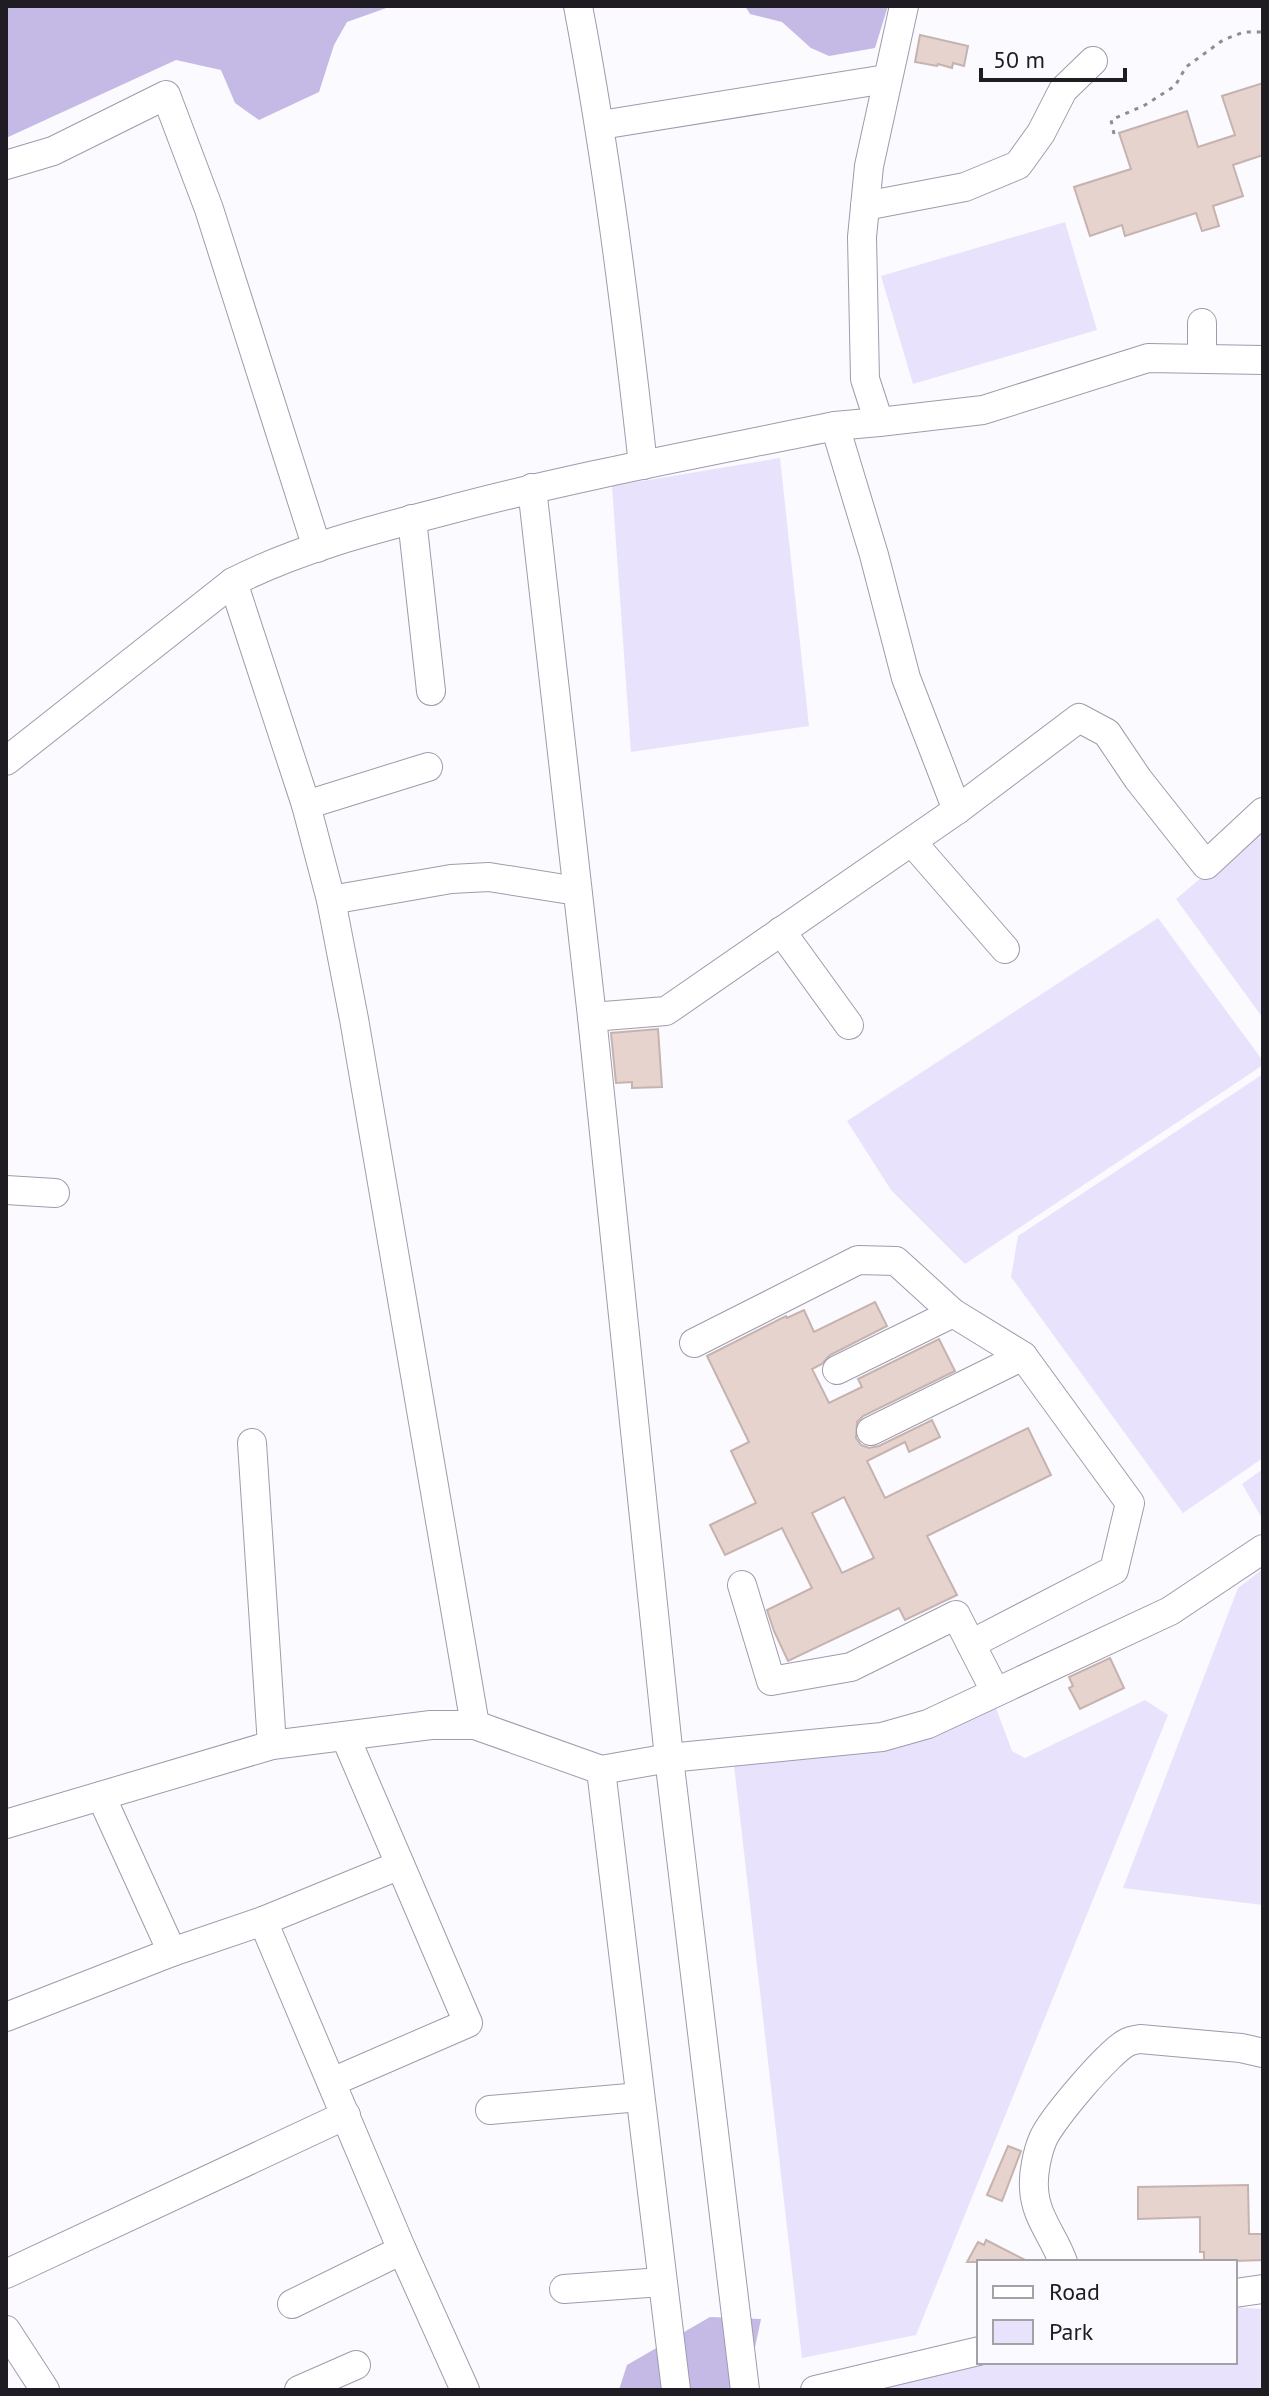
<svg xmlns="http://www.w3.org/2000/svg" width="1269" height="2396" font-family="'PT Sans',sans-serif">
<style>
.green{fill:#e9e2fd}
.forest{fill:#c5b9e6}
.building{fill:#e7d3ce;stroke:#c6b2ae;stroke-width:2;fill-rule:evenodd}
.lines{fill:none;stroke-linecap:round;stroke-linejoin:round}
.minor-casing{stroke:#9f9bac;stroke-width:30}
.path{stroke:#8e8d92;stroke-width:3;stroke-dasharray:4 6;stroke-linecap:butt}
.minor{stroke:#fff;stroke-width:28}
</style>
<rect width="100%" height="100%" fill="#fbfafe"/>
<g class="green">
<polygon points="1065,222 1097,330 913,384 881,276"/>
<polygon points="780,458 809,726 631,752 612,486"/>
<polygon points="1263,826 1263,1018 1176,899"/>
<polygon points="1158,918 1263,1061 1263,1065 965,1264 891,1190 847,1121"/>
<polygon points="1263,1074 1263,1458 1183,1513 1011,1277 1018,1236"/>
<polygon points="1263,1469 1263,1520 1242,1484"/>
<polygon points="1263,1569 1263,1905 1123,1888 1238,1588"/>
<polygon points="1145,1700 1168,1715 916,2335 802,2358 734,1765 941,1732 996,1708 1012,1751 1025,1758"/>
<polygon points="1235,2307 1263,2309 1263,2390 870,2390 988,2362 1235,2362"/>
</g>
<g class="forest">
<polygon points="6,6 392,6 347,22 334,45 319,92 259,120 235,103 221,70 176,60 6,138"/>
<polygon points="745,6 888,6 875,48 829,56 811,48 782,22 750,14"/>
<polygon points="710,2317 761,2319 746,2390 619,2390 627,2365"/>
</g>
<g class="building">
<polygon points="920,35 968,46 964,66 953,63 952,68 938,64 937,66 915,62"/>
<polygon points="1263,83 1263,155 1233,165 1243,196 1213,206 1219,226 1202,231 1196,213 1125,236 1122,225 1090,236 1074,187 1131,169 1119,133 1187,111 1198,147 1235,135 1222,96"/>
<polygon points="658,1029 662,1087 632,1088 632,1082 616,1083 611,1033"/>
<path d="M875 1302 887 1326 830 1355 822 1364 812 1369 829 1403 862 1387 858 1379 939 1339 955 1371 863 1416 857 1422 856 1438 861 1445 869 1448 879 1446 932 1420 940 1437 909 1452 905 1442 867 1461 885 1498 1028 1428 1051 1475 927 1536 957 1595 905 1620 899 1608 788 1661 774 1631 767 1610 812 1588 782 1528 725 1555 710 1525 756 1503 731 1451 749 1442 707 1356 786 1316 787 1318 804 1310 814 1332ZM844 1497 874 1558 842 1573 812 1513Z"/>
<polygon points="1110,1658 1124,1688 1080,1709 1069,1688 1073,1686 1069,1677"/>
<polygon points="1008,2146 1021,2151 1002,2201 987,2195"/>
<polygon points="1248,2185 1249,2234 1263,2234 1263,2260 1204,2262 1204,2252 1200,2252 1200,2217 1138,2219 1138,2187"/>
<polygon points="986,2240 1029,2262 967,2262 978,2242 984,2245"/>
</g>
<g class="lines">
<defs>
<g id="minor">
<path d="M578 6C607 158 626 311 643 465"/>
<polyline points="904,6 869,166 862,237 865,379 879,422 983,410 1148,358 1263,360"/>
<polyline points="601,125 886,79"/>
<polyline points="6,165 53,151 166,95 209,209 317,548"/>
<polyline points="865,206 965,187 1018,165 1041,133 1063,90 1093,61"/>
<polyline points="1202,323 1202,358"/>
<polyline points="835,426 874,555 906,678 957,810"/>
<polyline points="532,488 592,1017 669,1758 745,2390"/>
<polyline points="412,519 431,691"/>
<polyline points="233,582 306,805 331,900 354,1019 475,1725"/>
<path d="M6 761 233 582C298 549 371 530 441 512 571 477 703 453 835 426L879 422"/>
<polyline points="306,805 428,767"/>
<polyline points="912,842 1005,949"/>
<polyline points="331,900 451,879 489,877 577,891"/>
<polyline points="781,931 849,1025"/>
<polyline points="592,1017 666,1011 957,810 1079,718 1107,733 1138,779 1206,865 1263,812"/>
<polyline points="6,1190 55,1193"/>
<polyline points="694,1343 858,1260 896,1261 953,1313 1023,1356 1130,1503 1114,1570 971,1644"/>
<polyline points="837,1370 953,1313"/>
<polyline points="871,1431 1023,1356"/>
<polyline points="252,1443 272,1745"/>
<polyline points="742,1585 771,1681 851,1667 956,1615 995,1691"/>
<polyline points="601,1770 676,2390"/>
<polyline points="101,1796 172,1952"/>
<polyline points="6,1824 272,1745 431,1725 475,1725 601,1770 669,1758 882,1737 928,1724 1170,1611 1263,1549"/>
<polyline points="263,1921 402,2250 465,2390"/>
<polyline points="6,2017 172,1952 263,1921 400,1865"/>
<polyline points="332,2082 468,2023 345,1736"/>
<polyline points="490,2110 640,2097"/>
<path d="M1063 2262C1054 2236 1035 2217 1034 2188 1033 2174 1037 2153 1043 2139 1051 2120 1110 2050 1128 2042 1132 2040 1136 2040 1140 2039L1241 2048 1263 2053"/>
<polyline points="6,2274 346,2115"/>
<polyline points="564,2289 662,2282"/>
<polyline points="1235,2293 1263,2289"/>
<polyline points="292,2304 402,2250"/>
<polyline points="6,2330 45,2390"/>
<polyline points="299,2390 356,2365"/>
<polyline points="815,2390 979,2351"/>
</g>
</defs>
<use href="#minor" class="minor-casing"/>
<polyline class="path" points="1114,134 1111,120 1145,105 1175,86 1186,67 1223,40 1244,32 1263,32"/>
<use href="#minor" class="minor"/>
</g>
<rect width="1269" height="2396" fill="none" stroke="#1f1d23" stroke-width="16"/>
<rect x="977" y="2260" width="260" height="104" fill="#fbfafe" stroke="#a3a2a6" stroke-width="2"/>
<rect x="993" y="2286" width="40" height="12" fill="#ffffff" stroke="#a3a2a6" stroke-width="2"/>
<text x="1049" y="2300" font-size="24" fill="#1f1d23">Road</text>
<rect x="993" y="2320" width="40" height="24" fill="#e9e2fd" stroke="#a3a2a6" stroke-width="2"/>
<text x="1049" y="2340" font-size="24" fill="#1f1d23">Park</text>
<path d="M981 68v12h144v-12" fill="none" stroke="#1f1d23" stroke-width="4"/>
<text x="993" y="68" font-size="24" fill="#1f1d23" stroke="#fbfafe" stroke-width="6" paint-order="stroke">50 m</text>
</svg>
